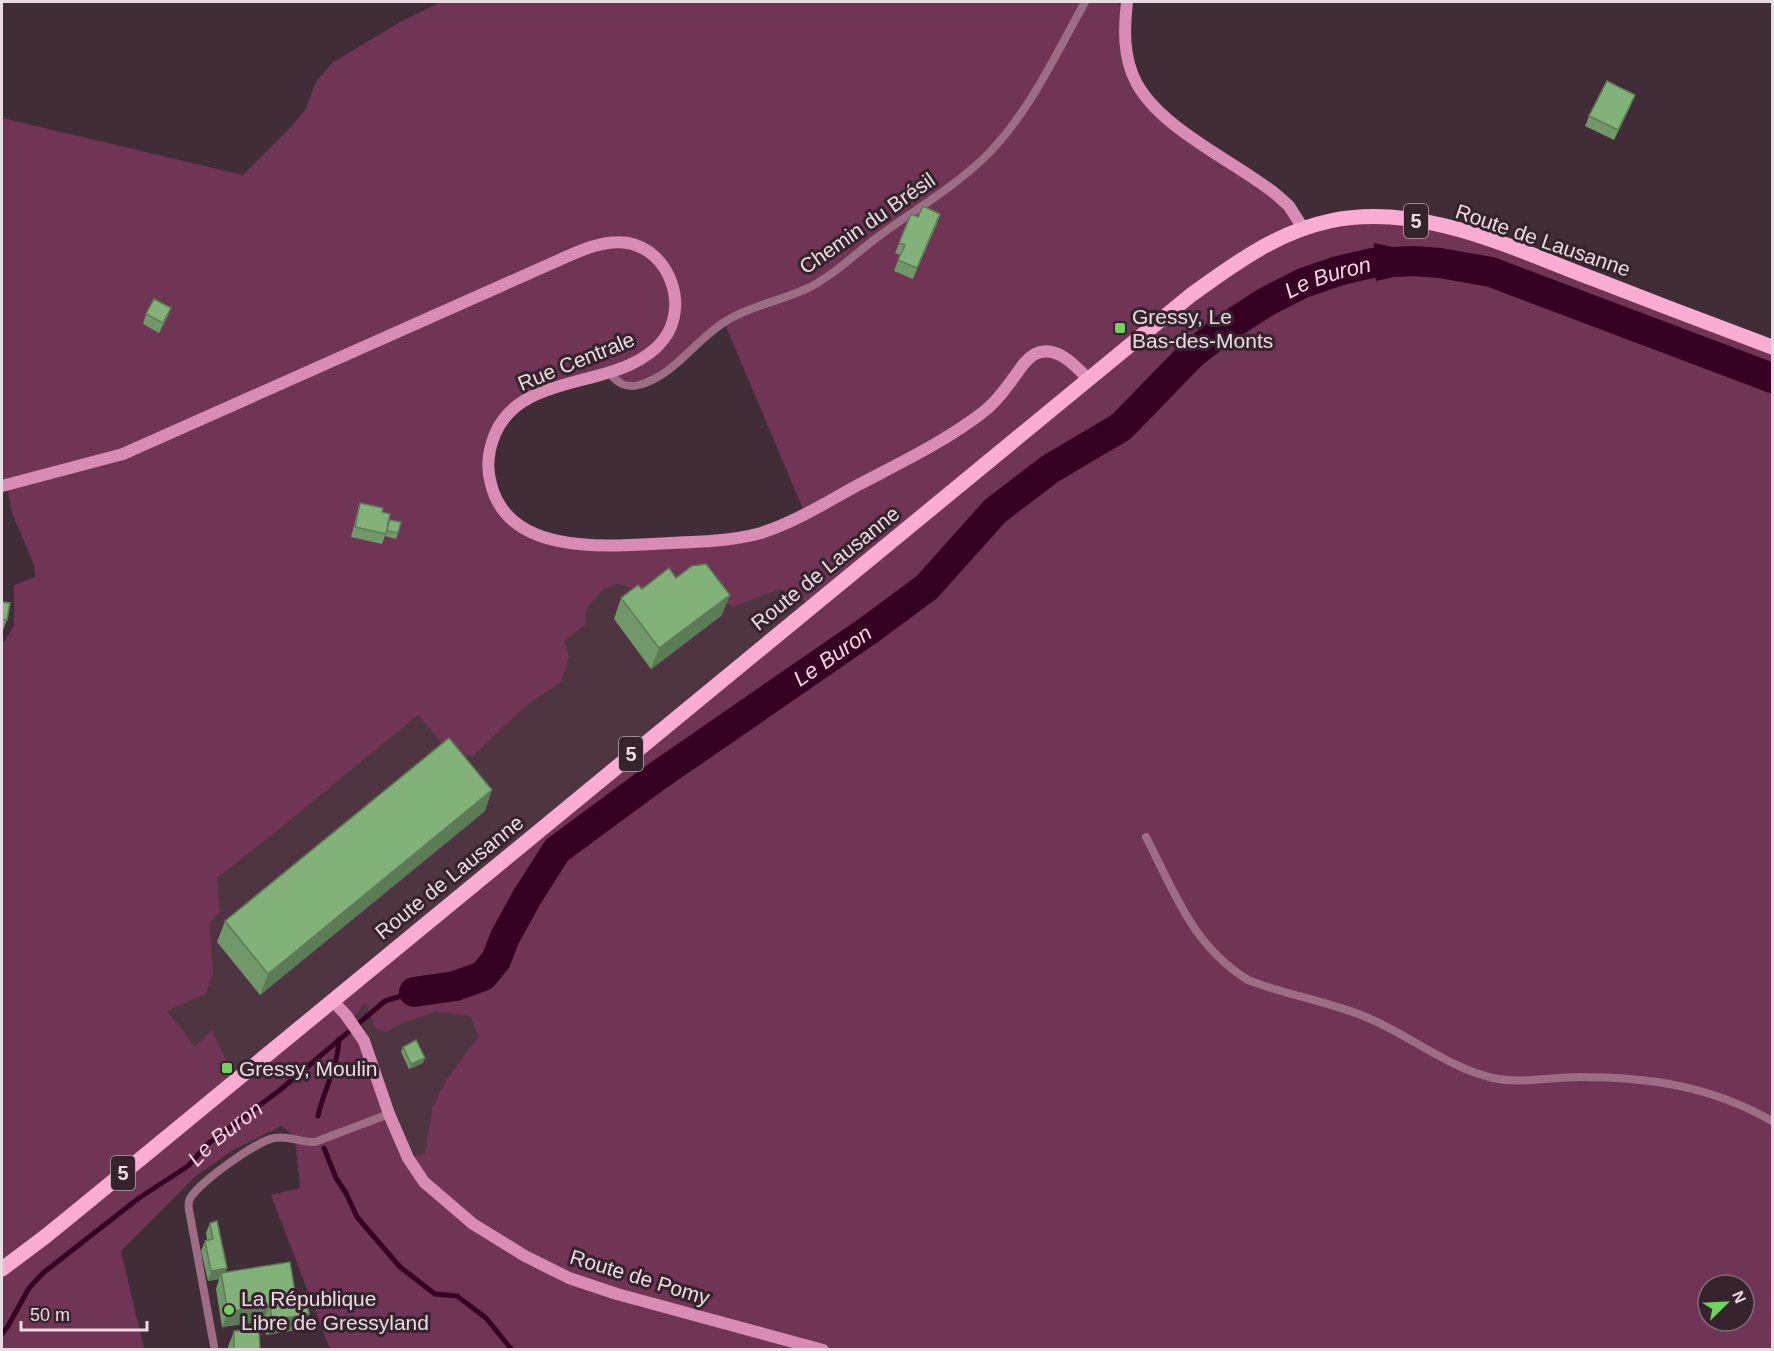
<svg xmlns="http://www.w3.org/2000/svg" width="1774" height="1351" font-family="Helvetica,sans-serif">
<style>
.built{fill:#4f3442}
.green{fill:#703555;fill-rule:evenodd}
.water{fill:#360022}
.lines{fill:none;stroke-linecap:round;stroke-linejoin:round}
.stream{stroke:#360022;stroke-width:5}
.river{stroke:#360022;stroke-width:30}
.lane{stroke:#9d6d85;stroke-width:8}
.secondary{stroke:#d88cb3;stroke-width:12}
.primary{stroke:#faacd3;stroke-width:15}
.wall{fill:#719869}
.shaded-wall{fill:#5c7c55}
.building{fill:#83b17a;stroke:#5c7c55;stroke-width:1.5}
.poi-dot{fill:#71d25e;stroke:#36232d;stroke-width:2}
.labels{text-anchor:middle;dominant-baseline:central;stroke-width:6;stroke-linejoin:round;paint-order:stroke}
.shield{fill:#36232d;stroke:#b4a4ac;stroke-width:1.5}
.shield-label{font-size:20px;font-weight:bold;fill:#eadce2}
.street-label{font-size:21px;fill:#eadce2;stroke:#36232d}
.poi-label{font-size:21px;fill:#eadce2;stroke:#36232d;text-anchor:start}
.water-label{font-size:22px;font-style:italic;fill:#f8d2e4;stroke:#36232d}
</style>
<rect width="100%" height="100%" fill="#412d37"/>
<g class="built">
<polygon points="617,584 648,593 699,584 733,607 780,589 813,605 237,1079 212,1031 195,1047 167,1011 206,994 213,974 210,923 220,911 216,878 287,823 418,715 446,748 526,706 561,682 564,642 586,624 587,607 603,590"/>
<polygon points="365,1002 370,1013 386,1032 404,1023 435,1012 472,1016 476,1026 478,1037 446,1080 432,1108 425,1153 408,1158 351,1021"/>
</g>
<path class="green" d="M441 2H1117L1125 15V46L1146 96 1270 189 1303 228 1332 221 1433 224 1772 347V1349H330L271 1195 300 1188 295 1137 282 1126 235 1149 197 1175 121 1251 144 1349H2V641H5L14 625V585L35 577 34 565 12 513 7 485 2 486V118L243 175 290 128 305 110 316 82 332 63 402 21ZM724 322 805 514 730 539 564 542 508 517 488 462 511 411 608 372 636 386 685 356ZM617 584 648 593 717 600 733 607 780 589 813 605 236 1079 212 1030 195 1046 167 1011 206 994 213 974 210 923 220 912 217 878 287 823 418 715 446 748 472 757 526 706 561 682 569 657 564 642 586 624 587 607 603 590ZM365 1002 376 1029 387 1032 404 1023 435 1012 471 1016 478 1037 446 1080 432 1108 425 1153 408 1158 351 1021ZM1708 1285H1744V1321H1708Z"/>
<polygon class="water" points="1374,243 1416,252 1412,273 1376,281 1372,263"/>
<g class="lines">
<g class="stream">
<path d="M318 1116C324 1088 338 1068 339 1039"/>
<polyline points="324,1148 336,1178 346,1193 357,1217 400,1267 435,1294 457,1296 486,1318 512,1350"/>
<path id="s1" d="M2 1334 8 1326 29 1288 43 1273 139 1198 188 1166 209 1143 280 1090 385 1001 414 992"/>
</g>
<path class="river" id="s2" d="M414 992 455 986 483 976 496 960 505 937 527 897 557 850 656 777 869 630 927 587 995 511 1050 469 1121 427 1192 354 1224 329 1264 303 1303 283 1338 271 1372 263 1414 261 1440 263 1491 272 1772 378"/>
<g class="lane">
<path d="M608 372C617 382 625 389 639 385 674 376 696 339 726 321 750 306 780 301 806 289 832 277 856 253 879 236 914 210 953 188 985 157 1028 115 1056 54 1085 2"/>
<path d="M1146 837C1175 893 1192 945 1248 980 1286 995 1328 1001 1366 1017 1408 1034 1448 1068 1493 1078 1521 1084 1551 1077 1579 1077 1649 1077 1711 1086 1772 1121"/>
<path d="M214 1346 190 1215C189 1211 188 1205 189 1201 193 1186 257 1141 274 1138 288 1135 301 1143 315 1142L389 1114"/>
</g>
<g class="secondary">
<path d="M1127 2C1124 29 1123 57 1136 82 1161 130 1237 162 1278 196L1289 206 1303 228"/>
<path d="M2 486 123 454 557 261C579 251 604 239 628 243 670 251 689 306 664 339 624 392 523 368 495 434 488 451 486 467 491 484 509 558 612 546 670 543 700 542 732 541 761 533 795 522 827 502 858 485 900 463 944 442 982 413 993 405 1001 395 1009 384 1017 374 1024 360 1035 354 1056 344 1075 365 1088 379"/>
<polyline points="332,1000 346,1015 364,1041 389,1114 408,1158 424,1182 473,1224 525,1256 569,1278 617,1294 823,1350"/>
</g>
<path class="primary" d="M2 1269 46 1236 144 1156 1191 295C1234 264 1277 232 1330 221 1420 202 1512 248 1594 279 1653 302 1713 325 1772 347"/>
</g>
<g class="wall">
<polygon points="1631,105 1614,140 1585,126 1589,116"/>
<polygon points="940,214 913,279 894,271 900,255 895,253 899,243 918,217"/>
<polygon points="171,308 167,318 159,333 143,324 146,314"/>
<polygon points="360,503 382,512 389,520 398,533 396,539 385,536 382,544 351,537 357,513"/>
<polygon points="676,578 722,615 651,669 614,619 621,598"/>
<polygon points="2,602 7,620 3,630 2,630"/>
<polygon points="485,811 260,995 217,942 225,921"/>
<polygon points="403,1047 423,1063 409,1069 401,1052"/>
<polygon points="210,1223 227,1268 225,1273 296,1299 303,1329 266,1335 264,1321 222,1327 216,1289 219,1279 208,1281 201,1251 205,1241 207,1240 206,1233"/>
<polygon points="234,1331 260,1350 228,1350 228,1347"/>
</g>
<g class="shaded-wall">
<polygon points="1635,95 1631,105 1614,140 1618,130"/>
<polygon points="940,214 937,224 913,279 917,268"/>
<polygon points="171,308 167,318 159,333 163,323"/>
<polygon points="730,595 722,615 651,669 659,648"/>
<polygon points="492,790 485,811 260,995 268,974"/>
<polygon points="425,1058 423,1063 409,1069 411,1064"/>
<polygon points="227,1268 223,1278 221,1273 219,1279 208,1281 211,1271"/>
<polygon points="270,1305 264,1321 222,1327 228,1312"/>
<polygon points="309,1314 303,1329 266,1335 272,1320"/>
</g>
<g class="building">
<polygon points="1607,81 1635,95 1618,130 1589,116"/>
<polygon points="923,206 940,214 917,268 898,260 905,245 899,243 911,214 918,217"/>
<polygon points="154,299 171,308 163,323 146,314"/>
<polygon points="360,503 383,508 382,512 390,514 386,534 355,527"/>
<polygon points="389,520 401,522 398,533 387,531"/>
<polygon points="706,564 730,595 659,648 621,598 638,585 642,589 669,568 676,578 692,566"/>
<polygon points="2,602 10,603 7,620 2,619"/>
<polygon points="449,738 492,790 268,974 225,921"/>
<polygon points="416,1040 425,1058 411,1064 403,1047"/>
<polygon points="217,1221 227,1268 211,1271 205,1241 213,1239 210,1223"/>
<polygon points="290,1262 296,1299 306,1297 309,1314 272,1320 270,1305 228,1312 221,1273"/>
<polygon points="259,1330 260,1350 234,1350 234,1331"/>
</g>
<g class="poi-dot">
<rect x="1114" y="322" width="12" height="12" rx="3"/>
<rect x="221" y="1062" width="12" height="12" rx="3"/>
<circle cx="229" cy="1310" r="6"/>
</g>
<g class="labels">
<g class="shield">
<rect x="1404" y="204" width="24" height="34" rx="4.5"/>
<rect x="619" y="737" width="24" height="34" rx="4.5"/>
<rect x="111" y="1156" width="24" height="34" rx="4.5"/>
</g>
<g class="shield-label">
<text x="1416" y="221">5</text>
<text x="631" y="754">5</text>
<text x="123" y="1173">5</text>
</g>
<g class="street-label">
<text transform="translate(867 223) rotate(-35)">Chemin du Brésil</text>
<text transform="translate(1543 240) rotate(19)">Route de Lausanne</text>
<text transform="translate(576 361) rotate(-22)">Rue Centrale</text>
<text transform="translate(825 568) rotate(-39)">Route de Lausanne</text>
<text transform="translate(449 877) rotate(-39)">Route de Lausanne</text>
<text transform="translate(640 1277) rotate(17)">Route de Pomy</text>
</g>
<g class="poi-label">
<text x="1132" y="316">Gressy, Le<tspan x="1132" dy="24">Bas-des-Monts</tspan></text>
<text x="239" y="1068">Gressy, Moulin</text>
<text x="241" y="1298">La République<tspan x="241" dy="24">Libre de Gressyland</tspan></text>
</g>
<g class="water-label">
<text stroke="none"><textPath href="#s2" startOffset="1185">Le Buron</textPath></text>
<text stroke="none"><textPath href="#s2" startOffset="555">Le Buron</textPath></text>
<text stroke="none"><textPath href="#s1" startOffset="304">Le Buron</textPath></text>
</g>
</g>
<rect width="1774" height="1351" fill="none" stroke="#eadce2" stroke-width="6"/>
<g transform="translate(1726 1303) rotate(66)"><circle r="28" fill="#36232d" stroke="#7e6d75" stroke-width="1.5"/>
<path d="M0-4.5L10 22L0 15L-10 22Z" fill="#71d25e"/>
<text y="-9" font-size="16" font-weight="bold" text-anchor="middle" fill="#eadce2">N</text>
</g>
<path d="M21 1321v9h126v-9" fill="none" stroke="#eadce2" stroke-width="3"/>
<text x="30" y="1321" font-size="18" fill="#eadce2" stroke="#36232d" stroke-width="4.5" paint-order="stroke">50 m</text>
</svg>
